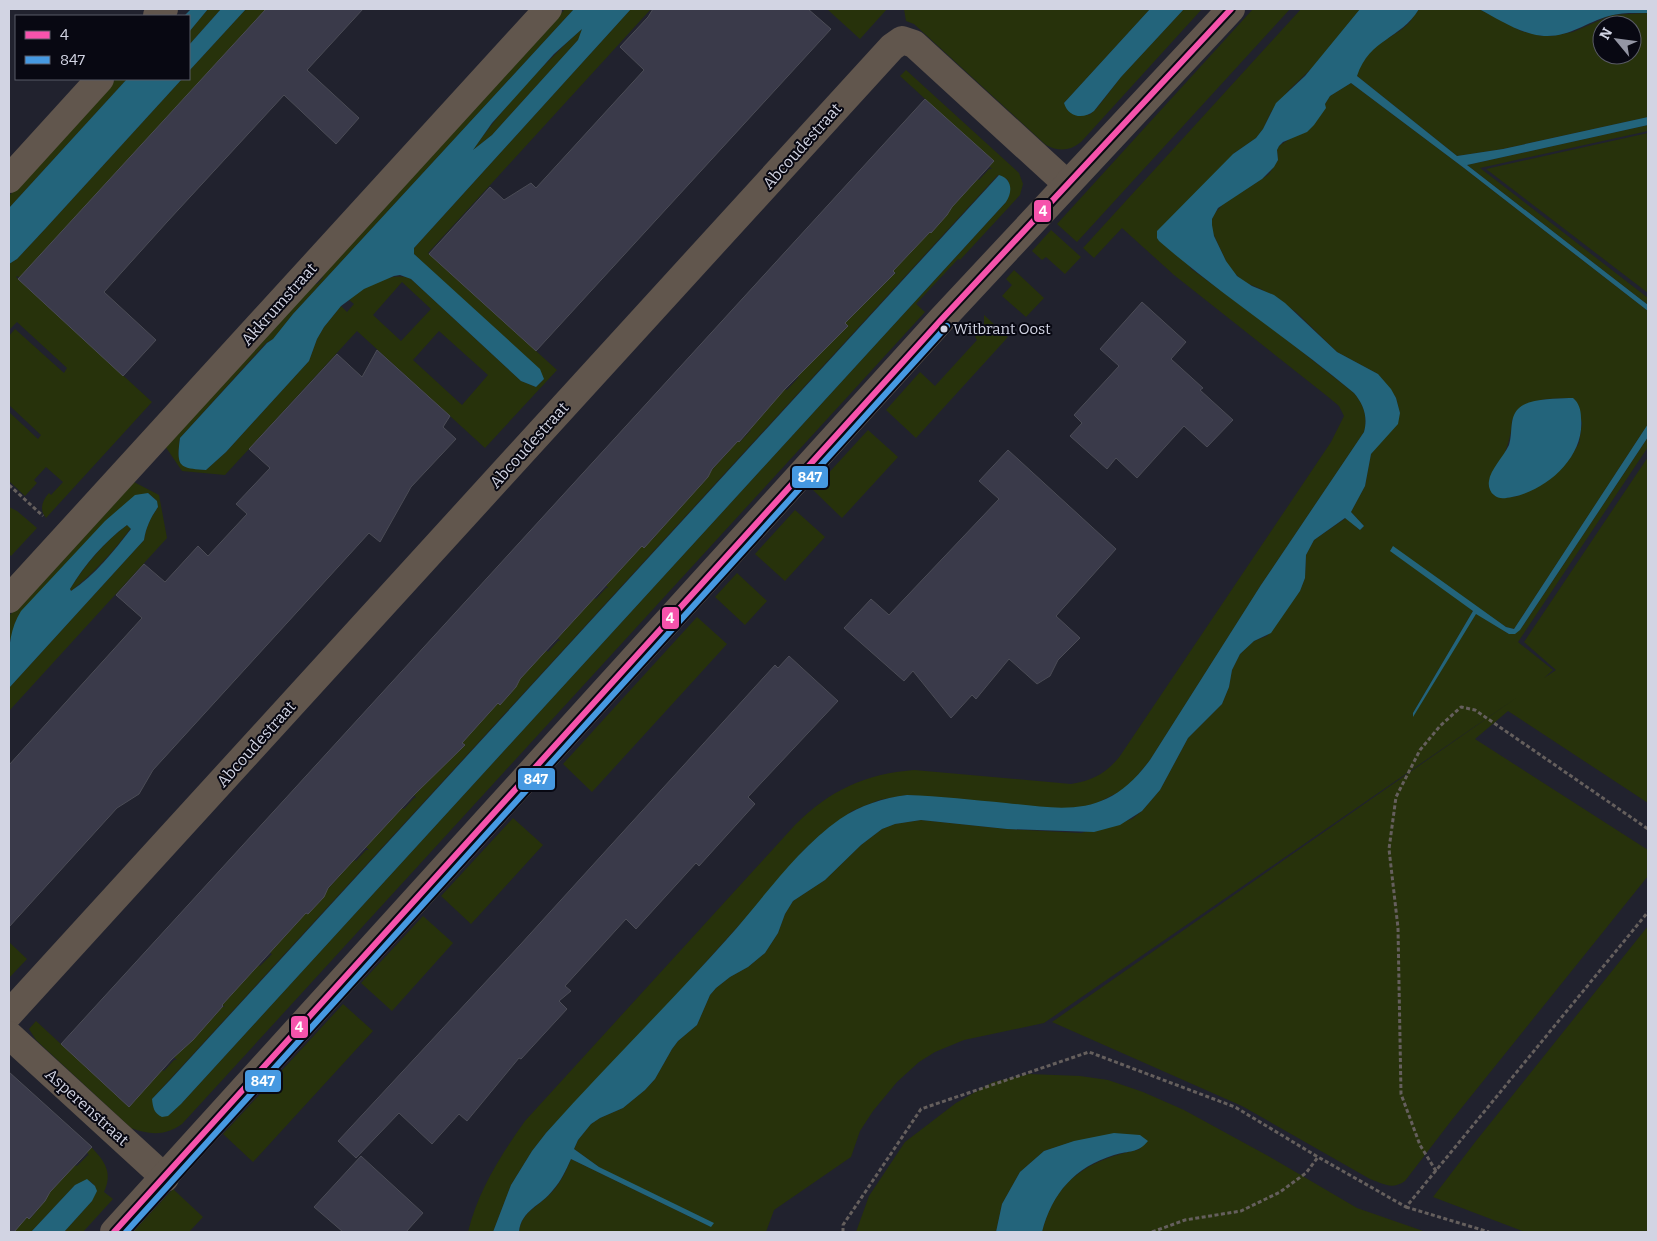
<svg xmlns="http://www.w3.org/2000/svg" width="1657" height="1241" font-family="Bitter,serif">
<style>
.green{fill:#27320b;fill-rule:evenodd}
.water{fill:#23647b;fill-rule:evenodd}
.building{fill:#3a3a4a;stroke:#4b4c56}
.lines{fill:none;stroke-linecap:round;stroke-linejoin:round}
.path{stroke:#655f5d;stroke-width:3;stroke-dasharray:4 2.5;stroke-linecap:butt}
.minor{stroke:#61564d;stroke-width:28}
.bus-1-casing{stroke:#080812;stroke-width:10}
.bus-2-casing{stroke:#080812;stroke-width:10}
.bus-1{stroke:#f653ac;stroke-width:6}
.bus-2{stroke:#4699e1;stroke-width:6}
.bus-dot{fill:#d2d4e3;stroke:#080812;stroke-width:2}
.labels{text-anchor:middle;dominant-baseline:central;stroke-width:4;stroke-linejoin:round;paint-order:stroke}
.bus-label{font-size:15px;fill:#d2d4e3;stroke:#080812;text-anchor:start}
.street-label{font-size:16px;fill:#d2d4e3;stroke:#080812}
.line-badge{stroke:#080812;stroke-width:2}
.badge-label{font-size:14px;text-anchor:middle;font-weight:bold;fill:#fff}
</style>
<rect width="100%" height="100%" fill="#21222e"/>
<g class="green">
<polygon points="208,9 221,9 189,45 189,32"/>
<path d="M246 9H266L20 278 17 276 16 277 152 402 46 518C39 509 42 501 49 493L51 495 63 482 46 467 34 480 37 483 25 496 9 481V412L38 439 41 435 9 405V336L15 329 64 373 67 368 17 322 9 330V264L17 259 45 229 182 79H189V71Z"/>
<path d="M565 9H574L293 314 273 339 266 343 180 438C176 467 179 467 206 470L226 452 309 361 317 339 324 327 341 306 347 312 354 304 348 299C364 288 392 270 411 279L521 381 536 387 544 379 414 254V248L631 9H651L428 253 557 370 485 448 357 331 225 475 182 471 165 446 314 283 317 284 323 277 322 275ZM402 282 431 309 401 341 373 315ZM439 331 488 375 462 405 413 360Z"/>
<polygon points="827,9 887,9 860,39"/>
<path d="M904 9H1150L1064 103 1089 115 1097 108 1121 77 1184 9H1202L1081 142C1070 151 1059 152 1046 145L914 24 906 21Z"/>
<polygon points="1253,9 1290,9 1077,242 1057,224"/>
<path d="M1301 9H1360L1313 67 1289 90 1271 112 1263 129 1256 138 1233 154 1190 268 1268 325 1354 393C1364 405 1368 417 1364 432L1261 585 1150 760 1132 782 1121 791 1097 803 1083 807 1056 809 907 795 879 800 852 811 820 835 802 852 741 923 668 1004 546 1133 532 1151 511 1185 493 1232H468C478 1191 500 1156 525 1121L795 825C830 790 865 774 914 770L1071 784C1092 781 1107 773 1120 756L1331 442 1344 416 1339 406 1327 396 1174 275 1122 228 1094 258 1083 248Z"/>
<path d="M1419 9H1479L1521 31 1542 36H1552L1573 32 1612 15 1648 13V117L1503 149 1457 156 1357 76 1360 66 1373 48 1401 30 1409 23ZM1602 25H1632V55H1602Z"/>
<path d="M583 28 578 40 492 135 472 151C504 106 542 65 583 28Z"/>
<path d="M906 70 1019 173 1023 184 1020 195 960 260 958 259 916 304 925 312 182 1124C165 1136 150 1135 131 1128L36 1040 29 1029 36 1021 129 1107 162 1070 164 1071 174 1060H177L174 1057 210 1018 212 1019 222 1007H225L222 1005 258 965 260 966 271 955H272L270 952 306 913 308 914 318 903H320L318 900 354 860 356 861 366 850H369L366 847 369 843 402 808 404 809 414 798H416L414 795 464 745 462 743 498 703 500 704 510 693 512 694 510 690 546 650 548 652 558 641H560L558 638 594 598 596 599 606 588H608L606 585 609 581 642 546 643 547 656 536 654 533 702 483 704 484 702 481 738 441 740 442 750 431 751 432 749 428 785 389 787 390 798 378 800 379 797 376 848 326 845 323 882 284 883 285 894 274H896L893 271 929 232 931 233 942 221 943 222 941 219 977 179 979 180 989 169H992L989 166 993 161 900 76ZM998 175 1008 180 1006 202 181 1104 152 1099Z"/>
<polygon points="116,79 127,79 9,208 9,196"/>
<path d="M1351 83 1464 168 1648 311V424L1514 629 1506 627 1453 590 1473 611 1413 713V715L1476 613 1509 634 1520 630 1648 437V447L1518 642 1553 670 1544 678 1556 670 1524 642 1648 457V803L1508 711 1475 739 1648 850V876L1451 1121 1405 1181C1392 1190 1384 1184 1370 1179L1242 1106 1052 1022 1519 696 1044 1023 964 1040 935 1052 919 1062 897 1082 873 1111 860 1131 851 1157 774 1210 766 1232H519C521 1212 538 1207 551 1193 560 1184 566 1171 571 1159L711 1227 599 1167 574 1149 578 1140 591 1124 600 1118 623 1108 645 1090 655 1079 672 1049 678 1041 697 1025 710 995 716 988 730 977 748 967 765 953 778 933 785 914 793 901 825 880 861 845 882 829 895 824 921 820 1007 829 1081 833 1132 819 1142 811 1160 790 1188 738 1222 704 1229 687 1232 670 1240 654 1254 641 1267 636 1300 591 1305 578 1306 555 1314 540 1346 518 1360 530 1364 526 1351 512 1365 486 1371 454 1400 413 1396 398 1378 374 1337 352 1296 312 1261 289 1244 282 1230 269 1226 261 1212 231V219L1215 213 1223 204 1262 179 1269 174 1278 160 1277 150 1279 146 1288 140 1325 104 1330 96ZM1573 398 1582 423 1579 443 1569 460 1518 496 1504 498 1494 495 1489 486C1500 463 1511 446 1512 420L1529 403 1546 399Z"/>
<polygon points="1648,125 1648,131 1480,168 1648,298 1648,305 1467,165"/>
<polygon points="1648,133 1648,293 1486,169"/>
<polygon points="1051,230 1081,257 1065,274 1046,257 1042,260 1032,251"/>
<polygon points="1014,270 1044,298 1026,317 1002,296 1012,285 1006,279"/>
<polygon points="984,315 1008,337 916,438 886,410 920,372 935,386 977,340 975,337 984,327"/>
<polygon points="868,430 898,457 842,518 813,490"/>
<path d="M132 481 159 495 167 538 9 711V688L144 540C146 527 151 517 158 507L156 500 148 493 9 641V616Z"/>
<polygon points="9,507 17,511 37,528 11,556 9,554"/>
<polygon points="795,510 825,537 785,581 755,554"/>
<path d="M127 525 131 528C113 552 94 573 71 591L70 589C85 565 104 542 127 525Z"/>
<polygon points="737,573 767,601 745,625 715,597"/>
<polygon points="697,617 727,644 592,792 563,764"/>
<polygon points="513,818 543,845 471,924 441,896"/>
<polygon points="423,916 453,943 392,1011 361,983"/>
<polygon points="1648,926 1648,1232 1525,1232 1433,1197 1476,1141"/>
<polygon points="9,942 27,959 9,978"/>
<polygon points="343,1004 373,1031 253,1162 223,1134"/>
<path d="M1029 1074 1080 1076 1108 1080 1143 1092 1184 1110 1270 1157 1357 1208 1426 1232H1042C1056 1178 1089 1160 1141 1149L1075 1141 1044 1151 1020 1172 1002 1204 996 1232H856L869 1196 905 1142 956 1103 993 1082Z"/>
<path d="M91 1147C105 1161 113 1173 104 1192L113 1199 83 1232H64L92 1201 95 1186 90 1181 75 1185 31 1232H14L27 1217 30 1219 40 1207 41 1208 39 1204 75 1165 77 1166 88 1155 89 1156 87 1152Z"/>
<polygon points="173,1189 203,1217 189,1232 133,1232"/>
</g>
<g class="water">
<polygon points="191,9 208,9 189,32 189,16 184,16"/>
<polygon points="221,9 246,9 189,71 189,45"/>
<path d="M574 9H631L414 248V254L540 369 544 379 536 387 521 381 411 279 400 275 394 276 364 289 341 306 324 327 317 339 309 361 226 452 206 470C179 468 176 467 180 438L267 343 273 339 293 314ZM582 29 578 40 492 135 473 150 492 123 554 54Z"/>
<path d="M1150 9H1184L1121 77 1094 111C1083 120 1068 117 1064 103Z"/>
<path d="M1360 9H1419C1400 40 1370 38 1357 76L1457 156 1503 149 1648 117V125L1467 165 1648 305V311L1464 168 1351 83 1330 96 1325 104 1326 108 1314 125 1307 132 1283 142 1279 146 1277 150 1278 160 1274 167 1262 179 1218 208 1212 219V225L1214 236 1226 261 1237 276 1252 286 1274 295 1285 303 1337 352 1378 374 1391 389 1396 398 1400 413 1398 424 1371 454 1365 486 1351 512 1364 526 1360 530 1345 518 1314 540 1306 555 1305 578 1300 591 1271 633 1254 641 1240 654 1232 670 1229 687 1222 704 1188 738 1160 790 1142 811 1120 825 1094 832 1007 829 921 820 895 824 882 829 861 845 825 880 793 901 785 914 778 933 765 953 748 967 730 977 716 988 710 995 697 1025 678 1041 672 1049 655 1079 645 1090 623 1108 600 1118 591 1124 578 1140 574 1149 599 1167 714 1223 711 1227 571 1159C566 1170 561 1181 553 1190 541 1206 521 1210 519 1232H493L511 1185 532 1151 546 1133C605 1067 668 1005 727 939 763 899 795 851 840 819 861 805 883 798 907 795 940 796 974 800 1006 803 1069 810 1108 817 1150 760L1261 585 1364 432C1368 417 1364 405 1354 393 1291 340 1221 295 1159 241L1157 238V231L1233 154 1256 138 1263 129 1276 103 1305 76Z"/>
<path d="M1479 9H1648V13C1635 13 1622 12 1609 16 1581 24 1564 42 1532 34 1513 29 1496 18 1479 9Z"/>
<polygon points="127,79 182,79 45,229 17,259 9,264 9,208"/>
<path d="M999 175C1012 179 1013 191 1006 202L181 1104 168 1116 162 1117C154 1113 153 1108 152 1099L171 1079Z"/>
<path d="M1569 398H1573C1579 403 1581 410 1581 418 1585 457 1547 490 1512 497 1506 498 1499 500 1494 495 1490 492 1488 486 1489 481 1490 470 1504 456 1509 445 1513 433 1509 418 1518 409 1528 398 1555 399 1569 398Z"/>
<polygon points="1648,424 1648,437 1520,630 1515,634 1509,634 1476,614 1413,717 1413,713 1473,611 1390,551 1393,546 1506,627 1514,629"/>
<path d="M148 493 157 501 158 507C151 517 146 527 144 540L9 688C9 661 6 635 21 611L105 521 135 495ZM127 525 131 529C114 551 95 575 71 591L70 589C85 564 104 542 127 525Z"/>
<path d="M1114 1133 1140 1135 1148 1141C1137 1154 1130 1150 1114 1155 1075 1167 1052 1193 1042 1232H996L1002 1204 1020 1172 1044 1151 1074 1141Z"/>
<polygon points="87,1179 95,1186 97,1191 92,1201 64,1232 31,1232 75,1185"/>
</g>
<g class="building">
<polygon points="266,9 363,9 307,70 359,118 336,144 284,95 167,222 104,292 156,340 123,376 18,279"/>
<polygon points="653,9 808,9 831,29 536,351 429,254 490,187 504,200 531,183 536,188 644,70 620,47 648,17"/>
<polygon points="925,99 994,161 952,207 947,215 931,233 930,232 893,271 895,273 845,323 848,326 785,389 739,442 738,441 712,469 708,477 644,548 642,546 520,679 516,687 500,705 498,703 462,743 465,745 414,795 328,888 324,897 308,914 306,913 222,1005 223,1006 193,1040 172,1059 129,1107 61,1044"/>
<polygon points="1142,302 1186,342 1171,359 1203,388 1200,390 1233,420 1207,447 1184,426 1137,478 1116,458 1107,469 1070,436 1082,423 1074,415 1119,366 1100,349"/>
<polygon points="377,350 450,416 443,427 456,439 411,487 380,542 369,533 153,770 139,794 117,808 9,927 9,765 142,618 116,595 144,564 165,582 198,546 208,556 247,514 236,504 270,468 249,449 337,354 362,377"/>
<polygon points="1008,450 1116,549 1056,616 1080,638 1058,660 1050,676 1037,684 1009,659 976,699 972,695 951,718 913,671 904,681 844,628 871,599 889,615 999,499 979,481"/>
<polygon points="789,656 838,701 748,797 755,804 699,866 696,863 636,929 626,919 565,986 571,991 559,1001 567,1009 521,1059 519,1058 467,1121 459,1114 432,1144 399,1113 356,1158 338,1141 520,945 775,665 778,668"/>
<polygon points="9,1072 92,1147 50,1192 45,1201 29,1219 27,1217 14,1232 9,1232"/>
<polygon points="361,1156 423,1213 406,1232 343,1232 314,1207"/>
</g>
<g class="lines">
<g class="path">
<polyline points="9,485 43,516"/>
<polyline points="1436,1171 1420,1145 1401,1094 1398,928 1389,849 1396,797 1420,750 1440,726 1461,707 1475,710 1648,829"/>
<polyline points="1406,1207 1489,1232"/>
<polyline points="843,1232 843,1225 921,1109 1089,1052 1235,1107 1318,1157 1406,1207 1648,912"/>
<polyline points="1152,1232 1185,1220 1241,1211 1280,1192 1306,1173 1318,1157"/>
</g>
<g class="minor">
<polyline points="157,16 164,9"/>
<polyline points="9,179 100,79"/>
<polyline points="9,599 548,9"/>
<polyline points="9,1014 892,47 902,40 914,44 1067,184"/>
<polyline points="9,1035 165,1178"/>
<polyline points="114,1232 941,320 1231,9"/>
</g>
<defs>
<polyline id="bus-1" points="114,1232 941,320 1231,9"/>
<polyline id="bus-2" points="126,1232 947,326"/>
</defs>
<use href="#bus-1" class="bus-1-casing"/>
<use href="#bus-2" class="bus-2-casing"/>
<use href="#bus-1" class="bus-1"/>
<use href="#bus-2" class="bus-2"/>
</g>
<circle class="bus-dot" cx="944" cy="329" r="4.5"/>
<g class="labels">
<g class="bus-label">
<text x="953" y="329">Witbrant Oost</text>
</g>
<g class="street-label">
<text transform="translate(802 146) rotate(-48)">Abcoudestraat</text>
<text transform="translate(279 304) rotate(-48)">Akkrumstraat</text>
<text transform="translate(529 445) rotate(-48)">Abcoudestraat</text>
<text transform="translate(256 744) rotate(-48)">Abcoudestraat</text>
<text transform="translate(87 1107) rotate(42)">Asperenstraat</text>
</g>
</g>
<g class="line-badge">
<rect x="1033" y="199" width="19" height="24" rx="5" fill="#f653ac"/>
<rect x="791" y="465" width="38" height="24" rx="5" fill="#4699e1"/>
<rect x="661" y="606" width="19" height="24" rx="5" fill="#f653ac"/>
<rect x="517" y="767" width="39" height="24" rx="5" fill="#4699e1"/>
<rect x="290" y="1015" width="19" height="24" rx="5" fill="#f653ac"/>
<rect x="244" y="1069" width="38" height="24" rx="5" fill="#4699e1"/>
</g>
<g class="badge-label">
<text x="1043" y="216">4</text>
<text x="810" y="482">847</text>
<text x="670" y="623">4</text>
<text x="536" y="784">847</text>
<text x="299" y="1032">4</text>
<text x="263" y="1086">847</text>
</g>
<rect width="1657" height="1241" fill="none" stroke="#d2d4e3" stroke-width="20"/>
<rect x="15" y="15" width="175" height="65" fill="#080812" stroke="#595a66"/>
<rect x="25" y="31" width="25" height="8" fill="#f653ac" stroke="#595a66"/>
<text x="60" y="40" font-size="15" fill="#d2d4e3">4</text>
<rect x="25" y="56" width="25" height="8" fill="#4699e1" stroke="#595a66"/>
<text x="60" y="65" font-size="15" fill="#d2d4e3">847</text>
<g transform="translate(1617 40) rotate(299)"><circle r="24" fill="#080812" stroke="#595a66"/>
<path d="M0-4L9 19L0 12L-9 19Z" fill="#9496a4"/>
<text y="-8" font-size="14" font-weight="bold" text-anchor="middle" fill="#d2d4e3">N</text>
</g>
</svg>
